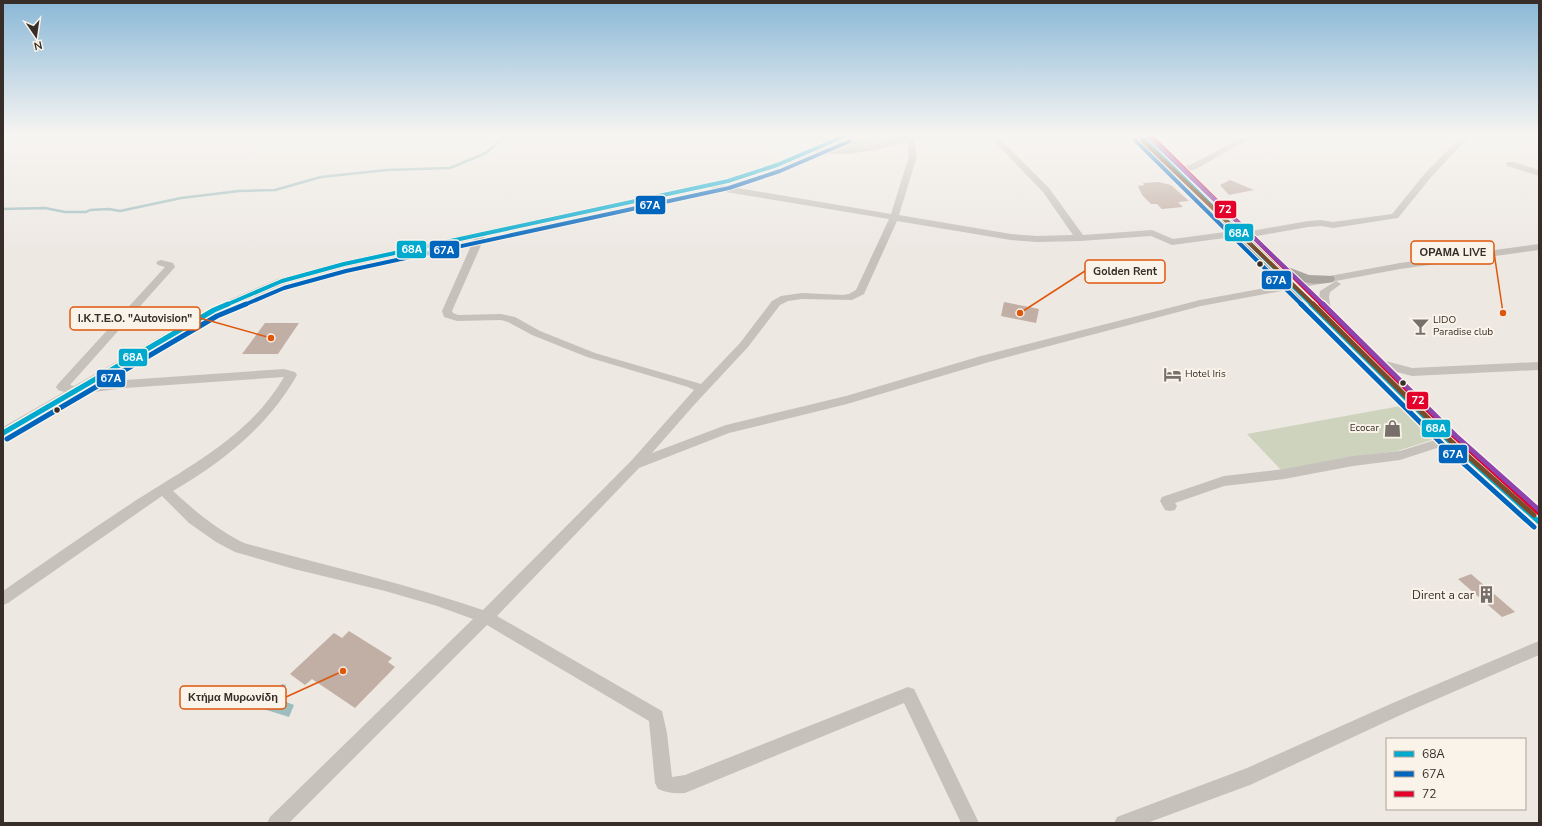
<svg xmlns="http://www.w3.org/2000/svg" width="1542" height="826" font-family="'Nunito Sans',sans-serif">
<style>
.green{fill:#cdd3bc}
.water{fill:#9ebdbe}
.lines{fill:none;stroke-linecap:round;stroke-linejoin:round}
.stream{stroke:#9ebdbe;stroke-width:2.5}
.building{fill:#c1aea4}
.minor{fill:#c6c1bb;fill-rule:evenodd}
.major{fill:#aba5a0;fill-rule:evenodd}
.bus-1-far1-casing{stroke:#faf3e9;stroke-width:6}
.bus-1-casing{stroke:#faf3e9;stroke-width:8}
.bus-2-far1-casing{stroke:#faf3e9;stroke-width:6}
.bus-2-casing{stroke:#faf3e9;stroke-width:8}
.bus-3-far1-casing{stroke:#faf3e9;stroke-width:6}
.bus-3-casing{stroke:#faf3e9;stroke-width:8}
.bus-4-far1-casing{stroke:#faf3e9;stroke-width:6}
.bus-4-casing{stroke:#faf3e9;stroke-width:8}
.bus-5-far1-casing{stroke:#faf3e9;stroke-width:6}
.bus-5-casing{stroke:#faf3e9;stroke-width:8}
.bus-1-far1{stroke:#00a9ce;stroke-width:4}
.bus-1{stroke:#00a9ce;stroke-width:5}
.bus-2-far1{stroke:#0065bd;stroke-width:4}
.bus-2{stroke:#0065bd;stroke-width:5}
.bus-3-far1{stroke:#e4002b;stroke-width:4}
.bus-3{stroke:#e4002b;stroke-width:5}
.bus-4-far1{stroke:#8e44ad;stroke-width:4}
.bus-4{stroke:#8e44ad;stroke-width:5}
.bus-5-far1{stroke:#7a4b2a;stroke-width:4}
.bus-5{stroke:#7a4b2a;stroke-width:5}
.bus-dot{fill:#372e29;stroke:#faf3e9;stroke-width:1.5}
.labels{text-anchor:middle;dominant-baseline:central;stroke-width:4;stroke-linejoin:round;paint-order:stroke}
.poi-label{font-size:10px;fill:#372e29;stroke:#faf3e9;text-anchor:start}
.near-poi-label{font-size:12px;fill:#372e29;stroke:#faf3e9;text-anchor:end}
.leader{fill:none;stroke:#df570d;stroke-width:1.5}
.callout-dot{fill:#df570d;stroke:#faf3e9;stroke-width:1.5}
.callout{fill:#faf3e9;stroke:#df570d;stroke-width:1.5}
.callout-label{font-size:11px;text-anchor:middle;font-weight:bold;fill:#372e29}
.line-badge{stroke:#faf3e9;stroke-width:1.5}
.badge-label{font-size:11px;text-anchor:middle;font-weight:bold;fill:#fff}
</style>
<rect width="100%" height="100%" fill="#ede8e2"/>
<g class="green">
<polygon points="689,135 822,135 826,136 826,139 815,143"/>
<path d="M864 135H919C897 141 845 157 824 148L852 136Z"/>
<polygon points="1406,405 1438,438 1397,451 1344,458 1281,470 1247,434"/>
</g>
<polygon class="water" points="282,684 286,685 281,700 294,705 289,717 257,707"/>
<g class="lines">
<g class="stream">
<polyline points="776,135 803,136 839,142 856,143 875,141 898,135"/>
<polyline points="3,209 45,208 65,212 86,212 90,210 109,209 120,211 181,198 239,191 275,190 321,177 387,170 450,168 486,153 506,135"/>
</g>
</g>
<g class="building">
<polygon points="1230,180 1254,190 1229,195 1220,185"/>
<polygon points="1159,182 1171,185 1189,201 1178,202 1183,207 1162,209 1157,204 1151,204 1142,195 1138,186 1144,185 1143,183"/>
<polygon points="1004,302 1039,309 1036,323 1001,316"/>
<polygon points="265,323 299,323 278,354 242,354"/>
<polygon points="1471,574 1515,612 1502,617 1458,579"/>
<polygon points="349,631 392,658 388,662 395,667 355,708 312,679 305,685 290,674 334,633 342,638"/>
</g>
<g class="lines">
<g class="minor">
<path d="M841 135H851L823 148C862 154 893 135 930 135L929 137 914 140 917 156 899 215 1011 234 1037 236 1073 235 1043 192 988 135H996L1049 188 1083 235 1152 230 1173 239 1240 230 1245 233 1240 236 1172 245 1151 236 1080 241 1037 242 1011 240 897 221 864 294 852 300 802 299 788 301 780 305 748 347 694 405 652 453 726 425 846 396 981 356 1200 300 1400 263 1539 244V250L1400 269 1201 306 989 362 847 404 729 433 639 468 497 616 662 711 667 733 672 777 685 775 908 687 914 689 979 823H961L904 703 685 793C674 794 668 793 658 789L655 783 649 721 487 625 289 823H267L270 817 473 619 437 606 385 591 294 569 235 552 216 542 189 523 162 496 8 603 3 605V591C45 562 86 533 129 505 185 468 249 438 284 377L125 388 78 394 3 437V427L64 392 58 390 56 387 58 384 165 267 158 265 156 263 158 261 161 260 173 263 175 267 70 385 74 386 210 308 278 279 344 261 726 179 774 163ZM907 142 909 156 891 214 720 185 780 167 815 152 825 154H849L874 150ZM710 187 714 190 889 219 856 290 849 294 843 295 802 293 781 296 772 301 740 343 701 384 595 353 540 331 515 317 501 314 458 315 453 313 452 311 485 236ZM474 239 442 311 444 317 457 321 501 320 508 322 532 335 587 357 688 387 694 390 631 461 483 610C404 583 324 565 244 543 216 529 196 512 173 491 223 462 269 425 297 375L295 372 284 369 125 380 93 385 218 312 286 283 345 267Z"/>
<polygon points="1247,135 1256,135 1196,169 1183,172 1179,169 1180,167 1190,165"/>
<polygon points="1463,135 1471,135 1432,176 1398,218 1333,228 1321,226 1308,227 1251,237 1246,234 1251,231 1308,221 1321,220 1333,222 1392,214 1426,172"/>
<polygon points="1507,162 1513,162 1539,170 1539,176 1507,166 1506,164"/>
<polygon points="1336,281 1341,284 1330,292 1329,298 1331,308 1326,311 1322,310 1319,298 1320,291"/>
<polygon points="1382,360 1412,368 1539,362 1539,370 1412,376 1378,367 1376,364 1378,361"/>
<polygon points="1448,436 1452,437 1454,440 1452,443 1400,460 1353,466 1284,479 1224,486 1175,503 1177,506 1175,510 1170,511 1165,510 1160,501 1162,497 1224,476 1284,469 1353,456 1400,451"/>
<polygon points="1539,641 1539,655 1407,712 1250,785 1147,823 1114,823 1117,817 1247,768 1395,702"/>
</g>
<path class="major" d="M1135 135H1145L1283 269 1288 267 1309 275 1333 276 1335 279 1333 282C1319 285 1305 284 1291 278L1453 436 1539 512V529L1533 527 1443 444Z"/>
<defs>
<g id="bus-1-far1">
<polyline points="1140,135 1312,305"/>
<polyline points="226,305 282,281 344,264 728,181 777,165 847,135"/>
</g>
<g id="bus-1">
<polyline points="1311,304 1448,440 1539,522"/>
<polyline points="3,433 214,310 228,304"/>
</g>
<g id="bus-2-far1">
<polyline points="1135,140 1302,305"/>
<polyline points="244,305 284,288 346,271 729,188 780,171 850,141"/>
</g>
<g id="bus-2">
<polyline points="1301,304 1443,445 1534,527"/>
<polyline points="7,439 217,316 246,304"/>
</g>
<polyline id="bus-3-far1" points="1150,135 1322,305"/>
<polyline id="bus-3" points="1321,304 1453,435 1539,513"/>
<polyline id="bus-4-far1" points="1147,135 1324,305"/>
<polyline id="bus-4" points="1323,304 1456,436 1539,510"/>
<polyline id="bus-5-far1" points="1142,140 1314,305"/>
<polyline id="bus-5" points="1313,304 1451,441 1534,515"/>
</defs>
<use href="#bus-1-far1" class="bus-1-far1-casing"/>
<use href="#bus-1" class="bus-1-casing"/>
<use href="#bus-2-far1" class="bus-2-far1-casing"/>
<use href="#bus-2" class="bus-2-casing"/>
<use href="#bus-3-far1" class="bus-3-far1-casing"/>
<use href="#bus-3" class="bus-3-casing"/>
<use href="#bus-4-far1" class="bus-4-far1-casing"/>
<use href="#bus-4" class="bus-4-casing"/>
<use href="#bus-5-far1" class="bus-5-far1-casing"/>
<use href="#bus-5" class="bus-5-casing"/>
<use href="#bus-1-far1" class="bus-1-far1"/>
<use href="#bus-1" class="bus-1"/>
<use href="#bus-2-far1" class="bus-2-far1"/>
<use href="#bus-2" class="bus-2"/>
<use href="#bus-3-far1" class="bus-3-far1"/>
<use href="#bus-3" class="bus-3"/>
<use href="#bus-4-far1" class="bus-4-far1"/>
<use href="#bus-4" class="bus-4"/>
<use href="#bus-5-far1" class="bus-5-far1"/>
<use href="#bus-5" class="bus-5"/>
</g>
<linearGradient id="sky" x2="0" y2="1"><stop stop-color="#8ab8d7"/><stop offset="0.54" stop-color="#f7f5f2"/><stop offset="1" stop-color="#f7f5f2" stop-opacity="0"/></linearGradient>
<rect width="1542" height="250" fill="url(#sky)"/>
<defs>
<symbol id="bar-bare" viewBox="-9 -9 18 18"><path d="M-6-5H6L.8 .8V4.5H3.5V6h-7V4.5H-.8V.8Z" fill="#776f6a" stroke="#faf3e9" stroke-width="2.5" paint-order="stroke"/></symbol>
<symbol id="hotel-bare" viewBox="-9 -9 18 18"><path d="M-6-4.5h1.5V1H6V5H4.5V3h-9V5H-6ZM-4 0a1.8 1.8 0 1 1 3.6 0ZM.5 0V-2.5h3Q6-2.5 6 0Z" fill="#776f6a" stroke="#faf3e9" stroke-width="2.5" paint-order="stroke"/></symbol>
<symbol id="shop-bare" viewBox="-9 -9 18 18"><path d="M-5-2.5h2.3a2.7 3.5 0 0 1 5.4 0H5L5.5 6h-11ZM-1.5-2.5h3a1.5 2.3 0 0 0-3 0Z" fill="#776f6a" stroke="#faf3e9" stroke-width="2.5" paint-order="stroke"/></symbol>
<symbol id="building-bare" viewBox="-9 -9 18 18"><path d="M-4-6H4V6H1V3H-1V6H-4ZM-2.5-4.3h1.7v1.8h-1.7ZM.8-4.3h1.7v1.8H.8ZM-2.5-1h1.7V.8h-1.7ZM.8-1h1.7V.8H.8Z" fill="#776f6a" stroke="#faf3e9" stroke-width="2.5" paint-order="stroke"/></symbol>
</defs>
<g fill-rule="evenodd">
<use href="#bar-bare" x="1408" y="314" width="25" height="25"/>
<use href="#hotel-bare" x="1160" y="362" width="25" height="25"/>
<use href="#shop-bare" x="1380" y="416" width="25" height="25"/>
<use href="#building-bare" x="1474" y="582" width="25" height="25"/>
</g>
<g class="bus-dot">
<circle cx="1260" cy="264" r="3.5"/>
<circle cx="1403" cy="383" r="3.5"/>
<circle cx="57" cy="410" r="3.5"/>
</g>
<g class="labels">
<g class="poi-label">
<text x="1433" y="320">LIDO<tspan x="1433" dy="12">Paradise club</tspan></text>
<text x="1185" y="374">Hotel Iris</text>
<text x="1379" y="428" text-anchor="end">Ecocar</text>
</g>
<g class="near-poi-label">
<text x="1474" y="595">Dirent a car</text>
</g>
</g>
<path class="leader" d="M1503 313L1494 252M1020 313L1085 271M271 338L200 318M343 671L286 697"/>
<g class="callout-dot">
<circle cx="1503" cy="313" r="4"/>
<circle cx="1020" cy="313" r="4"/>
<circle cx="271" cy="338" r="4"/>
<circle cx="343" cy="671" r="4"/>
</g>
<g class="callout">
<rect x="1411" y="241" width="83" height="23" rx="4"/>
<rect x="1085" y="260" width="80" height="23" rx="4"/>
<rect x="70" y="307" width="130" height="23" rx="4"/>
<rect x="180" y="686" width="106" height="23" rx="4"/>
</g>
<g class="callout-label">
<text x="1453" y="256">ΟΡΑΜΑ LIVE</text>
<text x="1125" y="275">Golden Rent</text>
<text x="135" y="322">I.Κ.Τ.Ε.Ο. "Autovision"</text>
<text x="233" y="701">Κτήμα Μυρωνίδη</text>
</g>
<g class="line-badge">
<rect x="635" y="195" width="31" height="20" rx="4" fill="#0065bd"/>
<rect x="1214" y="200" width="23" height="19" rx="4" fill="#e4002b"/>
<rect x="1224" y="223" width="30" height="19" rx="4" fill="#00a9ce"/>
<rect x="396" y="240" width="31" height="19" rx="4" fill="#00a9ce"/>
<rect x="429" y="240" width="31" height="19" rx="4" fill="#0065bd"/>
<rect x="1261" y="270" width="31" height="20" rx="4" fill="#0065bd"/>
<rect x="118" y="348" width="30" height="19" rx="4" fill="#00a9ce"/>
<rect x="96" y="369" width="30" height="19" rx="4" fill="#0065bd"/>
<rect x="1406" y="391" width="23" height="19" rx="4" fill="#e4002b"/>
<rect x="1421" y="419" width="30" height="19" rx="4" fill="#00a9ce"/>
<rect x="1438" y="444" width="30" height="20" rx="4" fill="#0065bd"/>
</g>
<g class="badge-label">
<text x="650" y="209">67Α</text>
<text x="1225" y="213">72</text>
<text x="1239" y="237">68Α</text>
<text x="412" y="253">68Α</text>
<text x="444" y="254">67Α</text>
<text x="1276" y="284">67Α</text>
<text x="133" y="361">68Α</text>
<text x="111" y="382">67Α</text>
<text x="1418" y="404">72</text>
<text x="1436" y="432">68Α</text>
<text x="1453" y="458">67Α</text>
</g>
<rect width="1542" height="826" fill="none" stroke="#372e29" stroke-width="8"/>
<rect x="1386" y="738" width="140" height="72" fill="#faf3e9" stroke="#aca49c"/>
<rect x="1394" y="751" width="20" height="6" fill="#00a9ce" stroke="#aca49c"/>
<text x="1422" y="758" font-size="12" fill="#372e29">68Α</text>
<rect x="1394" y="771" width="20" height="6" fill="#0065bd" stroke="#aca49c"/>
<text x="1422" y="778" font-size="12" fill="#372e29">67Α</text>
<rect x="1394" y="791" width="20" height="6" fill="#e4002b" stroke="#aca49c"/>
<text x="1422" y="798" font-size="12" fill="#372e29">72</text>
<g transform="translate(36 36) rotate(167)" stroke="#faf3e9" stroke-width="3" paint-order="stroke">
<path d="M0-3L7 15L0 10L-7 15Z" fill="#372e29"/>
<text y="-6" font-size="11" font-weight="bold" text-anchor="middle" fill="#372e29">N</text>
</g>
</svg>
